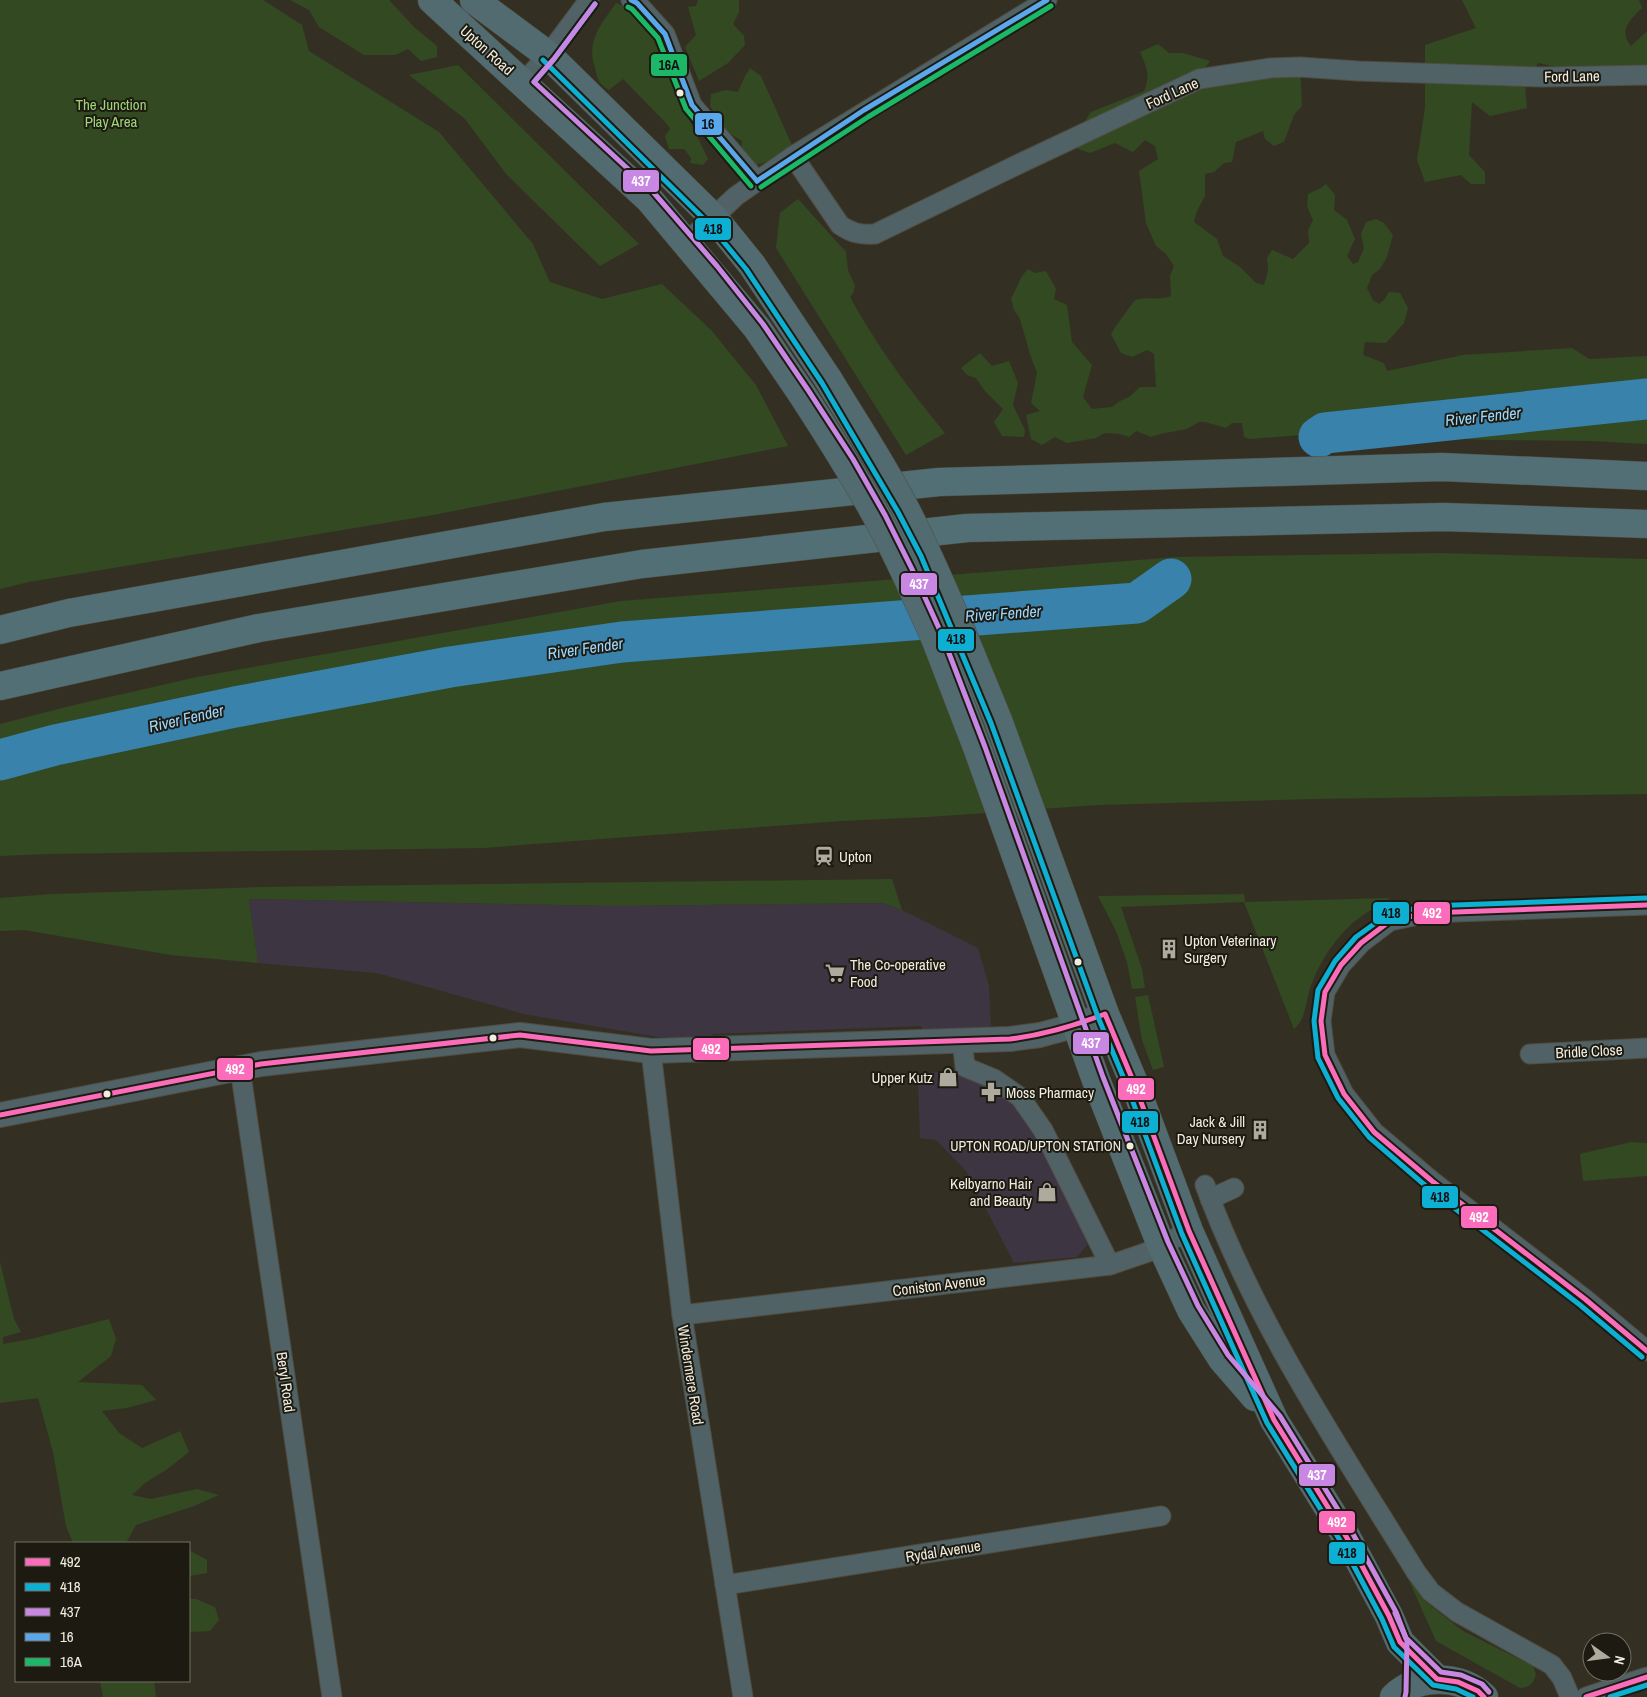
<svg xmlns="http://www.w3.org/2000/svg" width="1647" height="1697" font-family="'Archivo Narrow',sans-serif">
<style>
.commercial{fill:#3d3542}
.green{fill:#334922}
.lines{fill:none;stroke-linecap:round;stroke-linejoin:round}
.river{stroke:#3882ac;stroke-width:41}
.minor-casing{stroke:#504d43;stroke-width:21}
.tertiary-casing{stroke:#504d43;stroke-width:26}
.primary-casing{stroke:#504d43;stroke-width:29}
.motorway-casing{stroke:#504d43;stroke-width:29}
.minor{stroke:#506265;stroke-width:19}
.tertiary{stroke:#506265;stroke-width:24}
.primary{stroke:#526b70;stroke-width:28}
.motorway{stroke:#526f75;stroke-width:28}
.primary-bridge-casing{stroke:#504d43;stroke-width:29;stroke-linecap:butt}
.primary-bridge{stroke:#526b70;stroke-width:28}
.bus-1-casing{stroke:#1d1b11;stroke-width:9}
.bus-2-casing{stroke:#1d1b11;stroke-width:9}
.bus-3-casing{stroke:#1d1b11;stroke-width:9}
.bus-4-casing{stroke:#1d1b11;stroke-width:9}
.bus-5-casing{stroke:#1d1b11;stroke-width:9}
.bus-1{stroke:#fb6dba;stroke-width:5}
.bus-2{stroke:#0dafd3;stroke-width:5}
.bus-3{stroke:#c787e3;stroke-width:5}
.bus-4{stroke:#5aa8eb;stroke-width:5}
.bus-5{stroke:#1ab867;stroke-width:5}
.bus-dot{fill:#f1ede0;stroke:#1d1b11;stroke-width:2}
.labels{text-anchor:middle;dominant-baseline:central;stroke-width:4;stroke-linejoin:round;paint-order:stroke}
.bus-label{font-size:14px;fill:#f1ede0;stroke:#1d1b11;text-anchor:end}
.street-label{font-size:15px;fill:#f1ede0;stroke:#1d1b11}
.park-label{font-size:15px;fill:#9ed679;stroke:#1d1b11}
.poi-label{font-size:15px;fill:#f1ede0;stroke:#1d1b11;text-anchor:start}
.water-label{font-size:16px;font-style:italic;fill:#9cd7fe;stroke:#1d1b11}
.line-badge{stroke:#1d1b11;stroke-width:2}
.badge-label{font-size:14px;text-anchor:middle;font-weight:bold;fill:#fff}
.pale-badge-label{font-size:14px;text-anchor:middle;font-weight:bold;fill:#111}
</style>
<rect width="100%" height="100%" fill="#333023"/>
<g class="commercial">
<polygon points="249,899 616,906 883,903 902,910 978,948 989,986 991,1026 979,1030 922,1032 922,1026 713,1034 713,1039 658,1037 524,1014 377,973 258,963"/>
<polygon points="962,1071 1005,1093 1025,1115 1088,1237 1087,1245 1077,1257 1014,1263 967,1172 936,1140 920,1138 918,1079 919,1073"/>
</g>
<g class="green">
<polygon points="0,0 263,0 302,25 309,51 439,132 533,244 550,282 602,299 662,284 711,330 756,385 788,446 433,515 29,582 0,589"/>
<polygon points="290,0 389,0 414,27 437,46 437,57 421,61 408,49 395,55 364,55 319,27 309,10"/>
<polygon points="698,0 739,0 739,12 733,24 744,36 745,45 728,63 699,81 685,47 696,35 688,7 696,6"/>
<path d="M1462 0H1639L1642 8C1630 20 1618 30 1631 46L1647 31V86L1538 63 1525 83 1527 108 1490 116 1472 102 1469 155 1485 172V184H1471L1461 175 1425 182 1417 160 1425 108V45L1476 28Z"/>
<path d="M616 3 629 8 658 43 676 80 673 85 708 159 703 165 690 163 691 158 684 149H669L665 136 670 129 667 124 623 79 609 90C598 83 598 80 595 68 586 40 601 25 616 3Z"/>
<path d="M1158 44 1169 53H1183L1210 61 1204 69 1300 67 1302 106 1294 115 1284 142 1274 146 1265 139 1263 131 1236 142 1232 162 1224 163 1214 172 1205 174V196L1197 211 1194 222 1217 239 1223 256 1240 267 1256 283 1264 285 1268 271 1267 258 1272 250 1293 259 1309 243 1308 230 1313 220 1307 206 1308 194 1321 188 1326 184 1335 195 1334 210 1347 220 1355 239 1347 256 1353 264 1358 262 1364 248 1361 234 1366 222 1376 219 1384 223 1393 235 1387 257 1380 269 1372 275 1367 288 1373 300 1379 304 1384 300 1389 292 1400 293 1408 308 1404 323 1386 343 1365 342 1363 355 1384 363 1387 371 1463 355 1572 348 1589 359 1647 356V444L1591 441 1489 440 1325 433 1250 439 1244 437 1242 423H1232L1226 428 1205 422H1199L1187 429 1160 434 1151 437 1136 431 1129 437 1120 434 1105 433 1096 438 1067 443 1055 437 1042 445 1031 439 1026 415 1040 411 1031 403 1037 373 1030 354 1020 319 1014 310 1011 298C1019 286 1018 279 1028 269L1035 273 1046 271 1056 289 1054 299 1067 305 1072 342 1092 365 1083 397 1092 409 1112 407 1120 401 1129 397 1140 387H1156L1154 354 1147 350 1132 357 1121 353 1111 334C1114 329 1133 301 1136 300 1148 296 1158 301 1171 296L1170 276 1174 266 1166 254 1156 246 1146 223 1139 171 1158 159 1155 146 1145 140 1133 152 1115 143 1090 153 1078 149 1071 139 1074 138 1091 112 1144 91C1151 76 1146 66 1140 52Z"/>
<polygon points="458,65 639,244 600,266 507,175 465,119 409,75"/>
<path d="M750 68 761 76 792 145C776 157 768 165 748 165L741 155 742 141 727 132 710 106 711 94 726 90 738 92 745 76Z"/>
<path d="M798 199 846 252 848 270 855 286 853 293 850 297C876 345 910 391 945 433L906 455 776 248 780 213Z"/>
<polygon points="980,353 992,366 1009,361 1018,383 1013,405 1025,430 1024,437 1002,436 994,422 1003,409 985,391 976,378 967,375 961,368"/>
<polygon points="1440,553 1647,559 1647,794 1313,799 1098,805 928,817 841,821 483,848 47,854 0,856 0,724 70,706 197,677 621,601 1176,557"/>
<polygon points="892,879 902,910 883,903 616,906 249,899 258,963 171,955 24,930 0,931 0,898 52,894 261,887"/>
<path d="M1244 894 1245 902 1389 898 1387 904C1383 905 1377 906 1373 909 1344 924 1321 957 1311 986 1305 1001 1307 1018 1294 1029L1244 902 1121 907 1142 969 1145 988 1132 989 1127 962 1116 931 1098 896Z"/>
<polygon points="1148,995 1164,1067 1153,1070 1142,1040 1135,997"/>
<polygon points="1631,1142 1647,1143 1647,1176 1583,1181 1580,1154"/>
<polygon points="0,1262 14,1319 21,1332 3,1337 3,1344 31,1339 109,1319 116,1339 111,1356 78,1382 142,1385 156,1400 127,1408 102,1411 119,1433 142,1448 180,1431 189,1452 166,1470 145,1483 132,1495 151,1499 197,1489 219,1495 194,1506 136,1525 126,1543 73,1543 66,1526 53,1452 38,1398 0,1403"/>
<polygon points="189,1550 207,1560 207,1573 189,1576"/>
<path d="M1403 1567 1425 1601 1463 1631 1533 1666 1536 1674C1534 1683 1529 1688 1520 1688L1436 1641Z"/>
<polygon points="189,1599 196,1599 215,1607 219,1620 210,1631 189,1632"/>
<polygon points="100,1681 154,1681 156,1697 103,1697"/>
</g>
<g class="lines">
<g class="river">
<polyline points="1319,437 1325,433 1647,399"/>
<polyline points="0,760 55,745 235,707 450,667 622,642 1137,603 1171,579"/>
</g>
<defs>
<g id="minor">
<polyline points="631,0 637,3 665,34 692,105 757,181"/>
<polyline points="523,83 548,55 589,0"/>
<path d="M793 156 840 225C852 233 860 235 875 234L1023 162 1199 79 1271 68 1300 67 1358 71 1543 77 1647 75"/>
<polyline points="686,243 736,196 793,156 1047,0"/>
<polyline points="1647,905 1427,913 1390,921 1361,943 1341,965 1325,992 1321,1021 1325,1055 1344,1094 1374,1132 1432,1181 1585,1299 1647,1351"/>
<polyline points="962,1040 965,1067 994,1079 1020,1097 1043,1130 1110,1265"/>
<polyline points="651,1051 682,1315 743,1697"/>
<polyline points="1530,1054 1647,1048"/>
<polyline points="240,1068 332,1697"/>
<path d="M1205 1185C1256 1324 1339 1447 1416 1572L1431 1592 1457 1612 1552 1665 1562 1678 1570 1697"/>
<polyline points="1210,1199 1234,1188"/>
<polyline points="682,1315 1110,1265 1148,1252 1189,1231"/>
<polyline points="725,1585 1161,1516"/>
<polyline points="1586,1697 1647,1677"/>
</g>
<polyline id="tertiary" points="0,1115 261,1064 520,1035 651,1051 1010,1039 1040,1035 1077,1025 1105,1014"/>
<g id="primary">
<polyline points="432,0 649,199 757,328 802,394"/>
<polyline points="474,0 548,55 714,218 752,265 828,379"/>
<polyline points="963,635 998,720 1105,1014 1134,1083 1189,1231 1274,1420 1347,1538 1389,1616 1400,1642 1437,1679"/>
<polyline points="935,638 978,750 1096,1080 1161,1245 1191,1310 1222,1359 1255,1397"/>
<path d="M1394 1697C1418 1674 1460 1674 1484 1697"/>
</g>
<g id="motorway">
<polyline points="0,630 69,613 604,517 939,482 1442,467 1647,476"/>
<polyline points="0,686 259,628 642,564 967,528 1444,517 1647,524"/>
</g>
</defs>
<use href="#minor" class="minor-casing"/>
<use href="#tertiary" class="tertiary-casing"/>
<use href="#primary" class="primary-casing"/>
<use href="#motorway" class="motorway-casing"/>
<use href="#minor" class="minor"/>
<use href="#tertiary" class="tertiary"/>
<use href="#primary" class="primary"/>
<use href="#motorway" class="motorway"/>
<defs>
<g id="primary-bridge">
<path d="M828 379C854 422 883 465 906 510 927 551 945 593 963 635"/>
<path d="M802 394C828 434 854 475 877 517 899 556 916 597 935 638"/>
</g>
</defs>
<use href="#primary-bridge" class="primary-bridge-casing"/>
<use href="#primary-bridge" class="primary-bridge"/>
<defs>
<g id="bus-1">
<polyline points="1647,905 1427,913 1390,921 1361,943 1341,965 1325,992 1321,1021 1325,1055 1344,1094 1374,1132 1432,1181 1585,1299 1647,1351"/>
<path d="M0 1115 261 1064 520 1035 651 1051 1010 1039C1043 1035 1074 1026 1105 1014L1134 1083 1189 1231 1274 1420 1347 1538 1389 1616 1400 1642 1437 1679 1458 1682 1478 1691 1484 1697"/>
<polyline points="1586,1697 1647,1677"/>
</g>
<g id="bus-2">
<polyline points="543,60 708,223 746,269 822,383 898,512 921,556 991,723 1098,1017 1127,1086 1182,1234 1267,1423 1341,1542 1382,1619 1394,1647 1433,1685 1456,1689 1473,1697"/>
<polyline points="534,82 554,59 595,4"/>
<polyline points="1642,1357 1580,1305 1427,1187 1369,1137 1338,1098 1318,1058 1314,1021 1318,990 1335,961 1356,937 1388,914 1427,906 1647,898"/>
<polyline points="1610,1697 1647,1685"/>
</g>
<g id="bus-3">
<polyline points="595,4 554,59 534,82 654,193 717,266 763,324 808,390 853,459 885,515 912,569 942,635 985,747 1103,1077 1168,1242 1198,1306 1228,1355 1280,1416 1353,1534 1396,1612 1407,1641 1406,1692 1405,1697"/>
<polyline points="1395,1613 1406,1638 1441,1672 1461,1675 1482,1684 1489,1692"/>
</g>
<g id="bus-4">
<polyline points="631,0 637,3 665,34 692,105 757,181"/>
<polyline points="757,181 864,110 1047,0"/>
</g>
<g id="bus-5">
<polyline points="628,7 632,9 658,38 686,109 751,186"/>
<polyline points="761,187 868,117 1051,6"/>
</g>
</defs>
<use href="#bus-1" class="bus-1-casing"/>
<use href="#bus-2" class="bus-2-casing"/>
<use href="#bus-3" class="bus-3-casing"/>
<use href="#bus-4" class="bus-4-casing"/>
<use href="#bus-5" class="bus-5-casing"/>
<use href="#bus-1" class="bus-1"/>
<use href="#bus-2" class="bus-2"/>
<use href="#bus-3" class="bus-3"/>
<use href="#bus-4" class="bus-4"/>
<use href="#bus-5" class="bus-5"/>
</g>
<defs>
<symbol id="station-bare" viewBox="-9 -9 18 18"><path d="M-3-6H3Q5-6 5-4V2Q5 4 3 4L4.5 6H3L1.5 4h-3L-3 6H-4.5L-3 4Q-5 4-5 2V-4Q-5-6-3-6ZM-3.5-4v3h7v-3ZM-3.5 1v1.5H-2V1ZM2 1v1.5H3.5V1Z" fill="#aeab9e" stroke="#1d1b11" stroke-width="2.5" paint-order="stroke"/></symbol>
<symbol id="building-bare" viewBox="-9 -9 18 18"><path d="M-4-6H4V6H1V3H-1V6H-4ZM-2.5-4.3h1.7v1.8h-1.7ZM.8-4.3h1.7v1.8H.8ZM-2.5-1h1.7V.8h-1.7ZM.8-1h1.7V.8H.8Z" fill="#aeab9e" stroke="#1d1b11" stroke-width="2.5" paint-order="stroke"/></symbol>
<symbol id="supermarket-bare" viewBox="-9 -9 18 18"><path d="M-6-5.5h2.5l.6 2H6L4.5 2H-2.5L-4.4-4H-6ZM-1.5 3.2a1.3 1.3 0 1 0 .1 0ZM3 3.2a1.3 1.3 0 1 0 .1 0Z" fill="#aeab9e" stroke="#1d1b11" stroke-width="2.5" paint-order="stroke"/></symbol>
<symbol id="shop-bare" viewBox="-9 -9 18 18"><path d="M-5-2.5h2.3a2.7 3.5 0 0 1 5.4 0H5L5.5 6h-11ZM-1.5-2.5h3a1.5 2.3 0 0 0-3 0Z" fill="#aeab9e" stroke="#1d1b11" stroke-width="2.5" paint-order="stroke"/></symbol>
<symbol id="pharmacy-bare" viewBox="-9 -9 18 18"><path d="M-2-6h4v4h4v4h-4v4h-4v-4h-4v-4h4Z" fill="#aeab9e" stroke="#1d1b11" stroke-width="2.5" paint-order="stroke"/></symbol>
</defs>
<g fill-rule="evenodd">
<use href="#station-bare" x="810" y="842" width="28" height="28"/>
<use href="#building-bare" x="1155" y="935" width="28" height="28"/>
<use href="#supermarket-bare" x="821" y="959" width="28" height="28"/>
<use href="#shop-bare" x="934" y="1063" width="28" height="28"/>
<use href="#pharmacy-bare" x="977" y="1078" width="28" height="28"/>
<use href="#building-bare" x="1246" y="1116" width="28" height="28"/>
<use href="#shop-bare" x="1033" y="1178" width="28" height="28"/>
</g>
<g class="bus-dot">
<circle cx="680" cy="93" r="4.5"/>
<circle cx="1078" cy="962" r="4.5"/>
<circle cx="493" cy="1038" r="4.5"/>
<circle cx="107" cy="1094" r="4.5"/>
<circle cx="1130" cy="1146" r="4.5"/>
</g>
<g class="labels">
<g class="bus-label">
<text x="1121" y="1146">UPTON ROAD/UPTON STATION</text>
</g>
<g class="street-label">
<text transform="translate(487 50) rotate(42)">Upton Road</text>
<text transform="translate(1572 76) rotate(-1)">Ford Lane</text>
<text transform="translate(1172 93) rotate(-24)">Ford Lane</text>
<text transform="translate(1589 1051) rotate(-3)">Bridle Close</text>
<text transform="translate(939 1285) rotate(-7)">Coniston Avenue</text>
<text transform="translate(691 1375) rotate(81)">Windermere Road</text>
<text transform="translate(286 1382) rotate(82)">Beryl Road</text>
<text transform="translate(943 1551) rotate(-9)">Rydal Avenue</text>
</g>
<g class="park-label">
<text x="111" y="104">The Junction<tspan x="111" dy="17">Play Area</tspan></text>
</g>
<g class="poi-label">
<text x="839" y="856">Upton</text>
<text x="1184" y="940">Upton Veterinary<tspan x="1184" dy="17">Surgery</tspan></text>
<text x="850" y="964">The Co-operative<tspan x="850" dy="17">Food</tspan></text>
<text x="933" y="1077" text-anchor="end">Upper Kutz</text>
<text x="1006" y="1092">Moss Pharmacy</text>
<text x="1245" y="1121" text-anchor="end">Jack &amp; Jill<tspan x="1245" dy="17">Day Nursery</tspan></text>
<text x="1032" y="1183" text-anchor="end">Kelbyarno Hair<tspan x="1032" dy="17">and Beauty</tspan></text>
</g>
<g class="water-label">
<text transform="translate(1483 416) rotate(-6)">River Fender</text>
<text transform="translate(1003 613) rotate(-4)">River Fender</text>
<text transform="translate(585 648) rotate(-8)">River Fender</text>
<text transform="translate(186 718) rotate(-13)">River Fender</text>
</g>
</g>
<g class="line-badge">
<rect x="650" y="53" width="38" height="24" rx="5" fill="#1ab867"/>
<rect x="694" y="112" width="29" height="24" rx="5" fill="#5aa8eb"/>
<rect x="622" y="169" width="38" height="24" rx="5" fill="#c787e3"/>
<rect x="694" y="217" width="38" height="24" rx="5" fill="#0dafd3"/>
<rect x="900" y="572" width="38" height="24" rx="5" fill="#c787e3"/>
<rect x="937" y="628" width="38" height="24" rx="5" fill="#0dafd3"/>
<rect x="1413" y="901" width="38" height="24" rx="5" fill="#fb6dba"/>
<rect x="1372" y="901" width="38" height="24" rx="5" fill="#0dafd3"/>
<rect x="1072" y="1031" width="38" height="24" rx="5" fill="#c787e3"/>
<rect x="692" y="1037" width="38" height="24" rx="5" fill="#fb6dba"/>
<rect x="216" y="1057" width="38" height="24" rx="5" fill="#fb6dba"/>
<rect x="1117" y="1077" width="38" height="24" rx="5" fill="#fb6dba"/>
<rect x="1121" y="1110" width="38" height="24" rx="5" fill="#0dafd3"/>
<rect x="1421" y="1185" width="38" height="24" rx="5" fill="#0dafd3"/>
<rect x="1460" y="1205" width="38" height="24" rx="5" fill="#fb6dba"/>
<rect x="1298" y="1463" width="38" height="24" rx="5" fill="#c787e3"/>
<rect x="1318" y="1510" width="38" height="24" rx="5" fill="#fb6dba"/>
<rect x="1328" y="1541" width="38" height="24" rx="5" fill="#0dafd3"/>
</g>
<g class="badge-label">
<text x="641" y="186">437</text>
<text x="919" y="589">437</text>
<text x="1432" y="918">492</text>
<text x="1091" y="1048">437</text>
<text x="711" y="1054">492</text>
<text x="235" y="1074">492</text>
<text x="1136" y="1094">492</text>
<text x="1479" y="1222">492</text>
<text x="1317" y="1480">437</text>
<text x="1337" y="1527">492</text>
</g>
<g class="pale-badge-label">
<text x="669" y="70">16A</text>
<text x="708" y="129">16</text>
<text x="713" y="234">418</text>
<text x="956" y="644">418</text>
<text x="1391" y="918">418</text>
<text x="1140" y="1127">418</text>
<text x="1440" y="1202">418</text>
<text x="1347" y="1558">418</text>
</g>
<rect x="15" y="1542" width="175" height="140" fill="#1d1b11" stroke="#726f64"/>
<rect x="25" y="1558" width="25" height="8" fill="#fb6dba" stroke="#726f64"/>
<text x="60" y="1567" font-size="15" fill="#f1ede0">492</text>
<rect x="25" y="1583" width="25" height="8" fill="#0dafd3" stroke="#726f64"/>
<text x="60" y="1592" font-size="15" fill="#f1ede0">418</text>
<rect x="25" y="1608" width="25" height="8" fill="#c787e3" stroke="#726f64"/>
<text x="60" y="1617" font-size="15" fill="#f1ede0">437</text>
<rect x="25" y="1633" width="25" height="8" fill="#5aa8eb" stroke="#726f64"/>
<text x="60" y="1642" font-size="15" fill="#f1ede0">16</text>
<rect x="25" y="1658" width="25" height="8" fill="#1ab867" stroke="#726f64"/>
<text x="60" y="1667" font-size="15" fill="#f1ede0">16A</text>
<g transform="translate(1607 1657) rotate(104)"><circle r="24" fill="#1d1b11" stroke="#726f64"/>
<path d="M0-4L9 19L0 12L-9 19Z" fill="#aeab9e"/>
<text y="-8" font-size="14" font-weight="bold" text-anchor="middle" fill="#f1ede0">N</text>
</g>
</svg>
